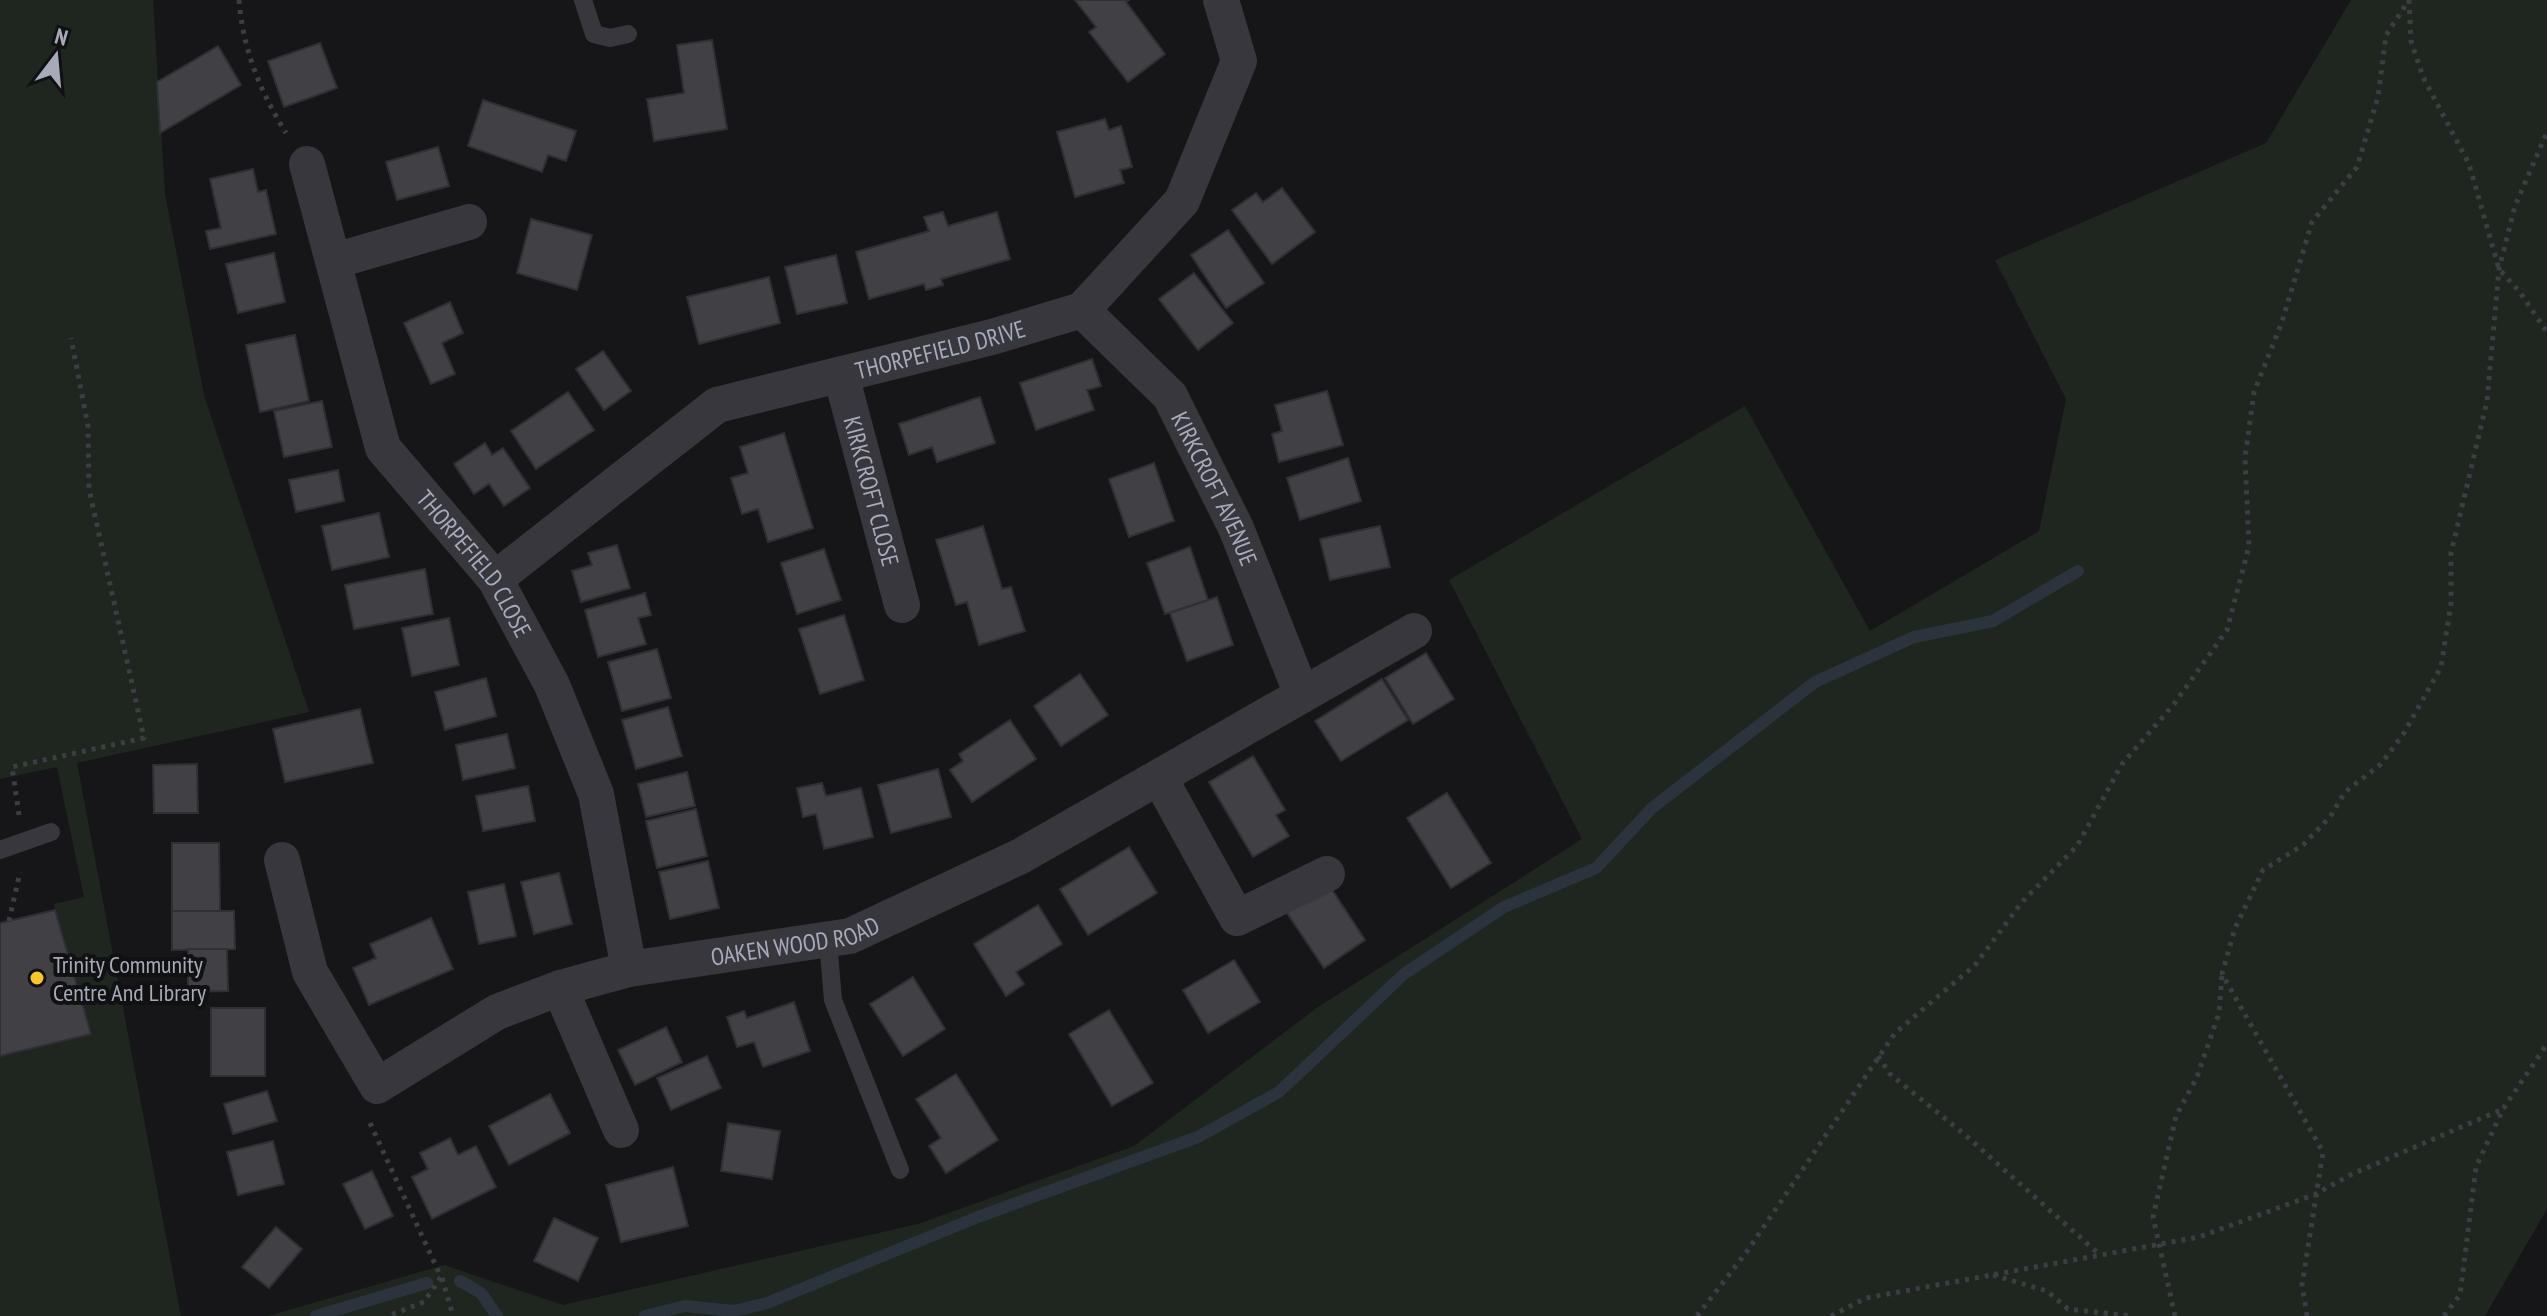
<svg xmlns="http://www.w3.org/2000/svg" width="2547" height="1316" font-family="'PT Sans Narrow',sans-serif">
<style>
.green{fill:#1e261f}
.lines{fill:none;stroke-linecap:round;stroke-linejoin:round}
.stream{stroke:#2b343d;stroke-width:12}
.building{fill:#404045;stroke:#303034;stroke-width:2}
.path{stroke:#3d3e44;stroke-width:5;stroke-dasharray:4 6;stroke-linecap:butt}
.service{stroke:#37373d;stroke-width:18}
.minor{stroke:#37373d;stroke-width:36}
.poi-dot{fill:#f9c52d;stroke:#111113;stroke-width:3}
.labels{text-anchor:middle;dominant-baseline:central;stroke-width:8;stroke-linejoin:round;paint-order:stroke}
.street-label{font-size:24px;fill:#a7abb9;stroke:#111113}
.poi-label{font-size:24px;fill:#a7abb9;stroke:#111113;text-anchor:start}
</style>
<rect width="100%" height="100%" fill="#161618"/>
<g class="green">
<polygon points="0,0 153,0 165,194 204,395 309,712 77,763 181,1316 0,1316 0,1056 91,1034 54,904 84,897 57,767 0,779"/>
<polygon points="2351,0 2547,0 2547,1209 2485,1316 268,1316 444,1265 563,1305 918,1224 1134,1146 1318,1007 1582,839 1449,580 1745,406 1870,631 2039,531 2066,399 1995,260 2266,143"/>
</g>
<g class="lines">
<g class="stream">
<polyline points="460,1281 481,1293 497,1316"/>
<polyline points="316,1316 427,1283"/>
<polyline points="645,1316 685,1306 734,1311 767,1303 978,1217 1198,1137 1279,1092 1404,974 1504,907 1596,868 1652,808 1815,682 1914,637 1993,621 2078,571"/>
</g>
</g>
<g class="building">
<polygon points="1075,0 1129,0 1126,2 1165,54 1128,82 1089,32 1096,27"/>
<polygon points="712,40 727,129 654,141 647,99 684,93 677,45"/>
<polygon points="320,43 337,88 284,107 268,61"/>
<polygon points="218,46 241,85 160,133 157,82"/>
<polygon points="483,100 576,131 566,161 548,155 542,172 468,146"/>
<polygon points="1105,119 1109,130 1121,126 1132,167 1120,170 1124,183 1075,197 1057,132"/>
<polygon points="438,147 449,186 397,200 386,162"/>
<polygon points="253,169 258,192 266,190 276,234 210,249 206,231 221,228 210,179"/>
<polygon points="1282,188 1315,232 1272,264 1232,210 1256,193 1263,202"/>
<polygon points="943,212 948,226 997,212 1010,259 941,279 943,285 926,290 924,284 869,299 856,252 929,231 924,217"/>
<polygon points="531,219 592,235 577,290 517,273"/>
<polygon points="1228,230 1264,283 1226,308 1191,255"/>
<polygon points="274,253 285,302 238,313 226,264"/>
<polygon points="836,255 847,303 797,314 785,267"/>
<polygon points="1194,273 1233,323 1198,350 1159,299"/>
<polygon points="769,277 780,323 699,344 687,297"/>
<polygon points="450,302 463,333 442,343 455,374 431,384 404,323"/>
<polygon points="295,335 309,401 260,412 246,345"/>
<polygon points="603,351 631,391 604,410 576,369"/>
<polygon points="1092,359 1101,386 1087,390 1094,410 1036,430 1020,383"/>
<polygon points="1327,391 1343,445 1279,462 1272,434 1282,431 1275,405"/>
<polygon points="568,392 594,430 536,469 511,431"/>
<polygon points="980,397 995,443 937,462 932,447 909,455 899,424"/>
<polygon points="322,401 332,447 284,457 274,411"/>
<polygon points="784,433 813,528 768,542 758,509 742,514 731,478 748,473 740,447"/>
<polygon points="485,443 492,455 503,448 530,488 504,506 489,484 474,494 454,464"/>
<polygon points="1348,458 1361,501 1300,520 1287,478"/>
<polygon points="1154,463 1174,521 1129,537 1109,479"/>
<polygon points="338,470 344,501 296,512 289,480"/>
<polygon points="379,513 389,557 332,570 322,526"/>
<polygon points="983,526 1002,589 1011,587 1025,631 979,645 967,602 956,605 936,540"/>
<polygon points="1380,526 1390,567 1330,580 1320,539"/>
<polygon points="617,545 630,588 581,602 572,571 592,565 588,553"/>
<polygon points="1190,547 1208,600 1165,614 1147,563"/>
<polygon points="824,549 841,600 797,614 781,563"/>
<polygon points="425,569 433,614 354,629 345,585"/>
<polygon points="645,593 651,615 638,618 646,644 598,657 585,610"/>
<polygon points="1217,597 1233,645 1187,661 1170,613"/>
<polygon points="844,615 864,680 820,694 799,629"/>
<polygon points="449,618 459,665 412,676 402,628"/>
<polygon points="657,649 671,698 622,711 608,662"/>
<polygon points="1426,653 1454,699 1413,724 1385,678"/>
<polygon points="1080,674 1108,715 1061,746 1034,706"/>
<polygon points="486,678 496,716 445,730 435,692"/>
<polygon points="1382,679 1408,720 1341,761 1315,721"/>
<polygon points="668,707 682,756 636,769 622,720"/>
<polygon points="360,709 373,763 285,782 273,729"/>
<polygon points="1010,720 1036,759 972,802 950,770 963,761 959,754"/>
<polygon points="507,734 515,768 463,780 456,745"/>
<polygon points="1253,756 1285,810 1276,815 1289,836 1253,857 1209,782"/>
<polygon points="197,764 198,813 154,813 153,765"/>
<polygon points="938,769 951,817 891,833 878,785"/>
<polygon points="687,772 695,806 646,817 638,784"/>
<polygon points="822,783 826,796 861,788 873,837 824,849 816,814 803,817 797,788"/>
<polygon points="528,786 535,821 483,831 476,796"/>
<polygon points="1447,793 1491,863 1451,888 1407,818"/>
<polygon points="696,809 707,856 657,868 646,821"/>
<polygon points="172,843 219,843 220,911 172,911"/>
<polygon points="1129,847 1157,893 1088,935 1060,889"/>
<polygon points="708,861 719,908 670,919 659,872"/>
<polygon points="559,873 572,924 534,934 521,882"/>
<polygon points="1327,882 1365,940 1324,968 1285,910"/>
<polygon points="504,884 516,936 479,944 468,892"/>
<polygon points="1038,905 1062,944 1016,972 1024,984 1006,996 974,944"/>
<polygon points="55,910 91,1034 0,1056 0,923"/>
<polygon points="172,911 234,911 235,949 172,950"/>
<polygon points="431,918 453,969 369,1005 353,968 376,958 370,944"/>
<polygon points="188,949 227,949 228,991 188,992"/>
<polygon points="1234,960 1260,1002 1208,1033 1183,990"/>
<polygon points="913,977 945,1029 903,1056 870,1004"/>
<polygon points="794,1002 810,1051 763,1067 754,1042 737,1047 727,1017 744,1011 747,1018"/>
<rect x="211" y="1008" width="54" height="68"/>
<polygon points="1109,1010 1153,1083 1112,1106 1069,1034"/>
<polygon points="666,1027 682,1062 635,1085 618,1050"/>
<polygon points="707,1056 721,1088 671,1110 657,1078"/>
<polygon points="956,1074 998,1140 946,1173 929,1146 941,1138 916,1099"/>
<polygon points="267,1091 277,1121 233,1134 224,1104"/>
<polygon points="550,1094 570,1133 509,1165 489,1126"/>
<polygon points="728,1123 780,1131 772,1179 721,1171"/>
<polygon points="450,1138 458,1155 476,1146 496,1187 432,1219 412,1177 428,1169 420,1153"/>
<polygon points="273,1141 284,1184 238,1195 227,1152"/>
<polygon points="673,1167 688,1226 621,1242 606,1185"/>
<polygon points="372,1171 393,1216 365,1229 343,1184"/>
<polygon points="554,1218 598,1238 578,1281 534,1261"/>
<polygon points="276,1227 302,1249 269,1288 242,1267"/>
</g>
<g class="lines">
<g class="path">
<path d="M239 0C243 50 260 91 286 133"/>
<polyline points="2409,0 2411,41 2423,77 2469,164 2499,269 2519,291 2547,332"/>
<polyline points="19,815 12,767 144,738 89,489 88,426 71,338"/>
<polyline points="9,921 20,872"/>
<polyline points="1878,1056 1890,1074 1964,1134 2099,1254"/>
<polyline points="370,1123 441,1277 424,1302 388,1316"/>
<polyline points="1993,1275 2047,1291 2068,1309 2130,1316"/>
<polyline points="442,1278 453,1316"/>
<polyline points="1697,1316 1748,1250 1895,1033 1975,965 2022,902 2077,846 2122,764 2174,704 2227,630 2249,546 2245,458 2254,392 2282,322 2312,222 2357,167 2378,97 2386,35 2409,0"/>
<polyline points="1831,1316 1866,1298 2199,1237 2316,1194 2350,1175 2503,1109"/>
<polyline points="2175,1316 2153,1217 2176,1116 2197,1077 2219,1013 2222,975"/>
<polyline points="2307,1316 2302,1285 2323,1152 2222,974 2235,928 2263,870 2303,845 2330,817 2345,792 2381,764 2404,733 2441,667 2451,603 2451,553 2487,401 2499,269 2515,206 2547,132"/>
<polyline points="2444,1316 2460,1295 2476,1167 2503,1109 2547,1044"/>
</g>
<g class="service">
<polyline points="583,0 594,34 610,38 628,34"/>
<polyline points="0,850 51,832"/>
<polyline points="828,941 833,1000 900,1170"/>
</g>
<g class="minor">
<path id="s1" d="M307 164 383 448 495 579 552 685 596 794 629 969"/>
<polyline points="334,261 469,222"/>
<path id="s2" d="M1082 310 1170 396 1236 528 1302 695"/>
<path id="s3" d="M841 375 902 605"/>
<path id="s4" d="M495 579 717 405 992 337 1082 310 1182 201 1239 61 1221 0"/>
<polyline points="1159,777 1237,918 1327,874"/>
<path id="s5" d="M282 860 310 972 377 1086 497 1012 560 988 629 969 850 936 1021 856 1414 631"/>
<polyline points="560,988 621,1130"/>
</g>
</g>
<circle class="poi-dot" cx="37" cy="978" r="8"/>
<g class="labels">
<g class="street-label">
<text stroke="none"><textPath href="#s4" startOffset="512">THORPEFIELD DRIVE</textPath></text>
<text stroke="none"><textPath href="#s2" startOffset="226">KIRKCROFT AVENUE</textPath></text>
<text stroke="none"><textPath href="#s3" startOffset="120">KIRKCROFT CLOSE</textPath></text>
<text stroke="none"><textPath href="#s1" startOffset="442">THORPEFIELD CLOSE</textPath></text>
<text stroke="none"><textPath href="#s5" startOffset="696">OAKEN WOOD ROAD</textPath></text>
</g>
<g class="poi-label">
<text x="53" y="964">Trinity Community<tspan x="53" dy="28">Centre And Library</tspan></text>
</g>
</g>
<g transform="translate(56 56) rotate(16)" stroke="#111113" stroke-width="6" paint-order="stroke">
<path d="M0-6L14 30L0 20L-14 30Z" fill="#a7abb9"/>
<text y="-12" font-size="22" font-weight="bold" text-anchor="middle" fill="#a7abb9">N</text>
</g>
</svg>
